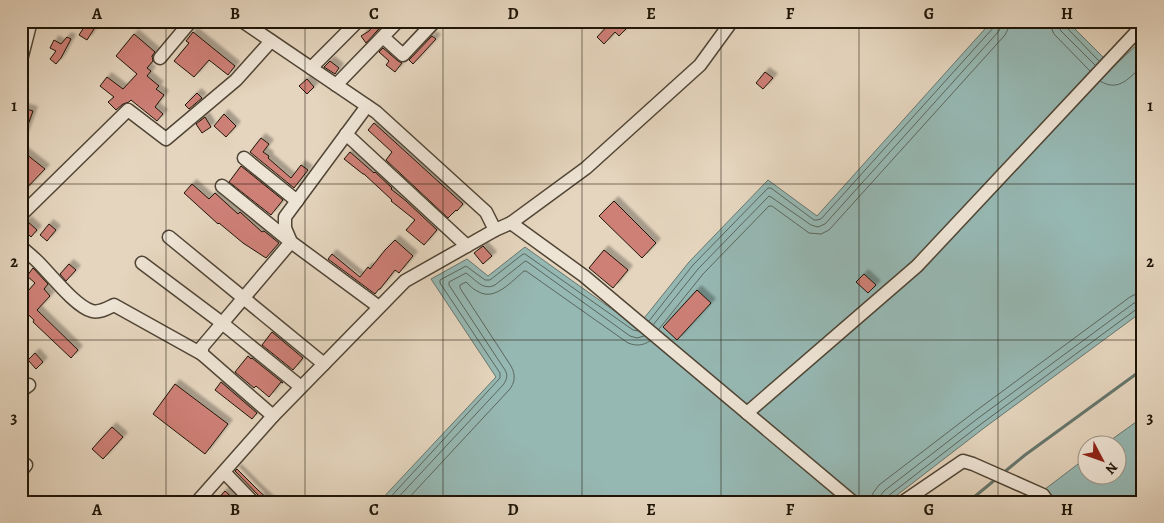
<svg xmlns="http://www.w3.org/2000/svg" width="1164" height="523" font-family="Alegreya,serif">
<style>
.water{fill:#96b8b3;stroke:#66776e}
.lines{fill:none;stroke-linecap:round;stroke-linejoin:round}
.shore{stroke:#5a665d;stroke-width:1}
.stream{stroke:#66776e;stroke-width:3}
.building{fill:#ce8077;stroke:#1f1507;filter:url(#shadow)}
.minor-casing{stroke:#504535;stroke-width:15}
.minor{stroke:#eee4d5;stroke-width:12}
.grid{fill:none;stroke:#1f1507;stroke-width:1;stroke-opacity:0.55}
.neatline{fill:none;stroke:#1f1507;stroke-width:2}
.grid-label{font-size:16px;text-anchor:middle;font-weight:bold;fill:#1f1507}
</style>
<defs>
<filter id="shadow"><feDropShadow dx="4.5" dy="-4.5" stdDeviation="1" flood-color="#0004"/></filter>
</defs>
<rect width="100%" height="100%" fill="#e5d5be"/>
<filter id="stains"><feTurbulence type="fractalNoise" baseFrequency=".004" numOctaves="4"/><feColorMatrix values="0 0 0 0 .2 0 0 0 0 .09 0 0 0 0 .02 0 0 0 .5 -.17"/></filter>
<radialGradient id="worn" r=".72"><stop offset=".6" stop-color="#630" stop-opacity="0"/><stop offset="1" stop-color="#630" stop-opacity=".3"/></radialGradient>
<g class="water">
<polygon points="992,21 1067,21 1113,67 1143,39 1143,311 984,428 888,502 379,502 496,377 431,279 467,259 488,276 525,247 637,327 689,262 768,180 817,216"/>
<polygon points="1143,417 1143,502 1028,502 1086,458 1086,476 1116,476 1116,446 1104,445"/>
</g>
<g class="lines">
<g class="shore">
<polyline points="1050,21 1051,27 1054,34 1090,71"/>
<polyline points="1058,21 1059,27 1061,31 1095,65"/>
<polyline points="1064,21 1066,27 1099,61"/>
<path d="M1100 81C1119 93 1130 77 1143 65"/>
<polyline points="649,321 693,265 768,188 771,188 814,220 817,220 821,219 994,27 995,21"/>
<polyline points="653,325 698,269 769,196 771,197 811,225 818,227 825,224 999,31 1001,26 1002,21"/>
<polyline points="659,329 703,274 769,206 772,206 809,233 821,234 829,230 1005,35 1008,29 1009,21"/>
<polyline points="386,502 500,378 500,373 440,283 440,280 466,266 485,280 490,280 523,254 525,254 633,330 638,331"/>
<path d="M394 502 503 385C507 380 508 375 505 370L449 285V282L466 273C476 280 483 291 495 285L524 262 526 261 630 336 637 338 644 336"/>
<path d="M405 502 509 390C515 383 516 375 511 366L460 288V285L466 282C470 286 474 290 479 292 495 301 512 281 524 271H526L628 343C636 346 642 346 650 341"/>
<polyline points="872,502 873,493 879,485 973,413 1130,297 1136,294 1143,293"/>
<polyline points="880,502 880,496 884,491 977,419 1134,303 1143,301"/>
<polyline points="886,502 888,496 981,424 1138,308 1143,307"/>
</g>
<g class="stream">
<polyline points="1003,473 1025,455 1143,369"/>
<polyline points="968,502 996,479"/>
</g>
</g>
<g class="building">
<polygon points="88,21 99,21 87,40 79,35"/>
<polygon points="377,21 386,21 366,43 361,36 369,31"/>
<polygon points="612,21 622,21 628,27 619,36 615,32 604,44 597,37"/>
<polygon points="193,32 235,66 228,75 209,60 194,77 174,61 189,43 186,41"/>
<polygon points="134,34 155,52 152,56 153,61 147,68 151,71 147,76 159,86 156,89 164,95 155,107 163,114 157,121 131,100 129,102 123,104 116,110 108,102 114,97 100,86 107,77 123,89 137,74 116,56"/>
<polygon points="432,36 436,39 413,64 409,60"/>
<polygon points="67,37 71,39 61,58 56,64 50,59 56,51 50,48 54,40 61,44"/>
<polygon points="383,48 398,61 402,63 395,72 386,65 389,61 379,52"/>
<polygon points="330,61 339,68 335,74 324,67"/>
<polygon points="765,72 773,78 763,89 756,83"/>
<polygon points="307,79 314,87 307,94 299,86"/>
<polygon points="197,93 202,98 189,109 185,105"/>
<polygon points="23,108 33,111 22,141 21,141 21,112"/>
<polygon points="224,114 236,126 226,137 214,126"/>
<polygon points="205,117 211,127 202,133 196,124"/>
<polygon points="374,123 463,204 457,211 456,210 448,218 386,160 392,152 368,130"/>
<polygon points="261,138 269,144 263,152 269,156 268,158 291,178 301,165 308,170 294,188 250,152"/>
<polygon points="21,150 45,169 21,194"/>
<polygon points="350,152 374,173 375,172 392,188 391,189 406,201 437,230 424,245 406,230 415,220 391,201 392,200 364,174 363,174 344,159"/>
<polygon points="241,166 283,200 271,215 229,182"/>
<polygon points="192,184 209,199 215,193 238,214 240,212 262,232 264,231 279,243 266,258 243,243 219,223 218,224 184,193"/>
<polygon points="614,201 656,243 642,258 599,216"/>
<polygon points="27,221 37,230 31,237 21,227"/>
<polygon points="49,224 56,230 47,241 40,235"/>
<polygon points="395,240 413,256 399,273 395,270 380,289 379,289 375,294 328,259 332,254 360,277 368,267 370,269 385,250"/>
<polygon points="483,246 492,256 483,264 474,253"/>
<polygon points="604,250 628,270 613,288 589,268"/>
<polygon points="69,264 76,270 66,281 60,274"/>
<polygon points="33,268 48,284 44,289 50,296 37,310 78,350 71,358 33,322 34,320 21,308 21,299 35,283 27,276"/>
<polygon points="864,274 876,285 868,293 856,282"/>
<polygon points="697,290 711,303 677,340 663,327"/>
<polygon points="272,332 303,358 293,370 262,345"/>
<polygon points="35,353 43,362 36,369 28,360"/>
<polygon points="248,356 251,359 252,358 283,383 281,382 269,397 256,386 254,388 235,372"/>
<polygon points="221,382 257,413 252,419 215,390"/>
<polygon points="175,384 228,424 205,454 153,414"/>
<polygon points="112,427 123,437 103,459 92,449"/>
<polygon points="237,469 257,489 271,502 261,502 259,496 235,471"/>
<polygon points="225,491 237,502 215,502"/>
</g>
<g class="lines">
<defs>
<g id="minor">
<polyline points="242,21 376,112 486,212 495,230"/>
<polyline points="383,37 403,55 435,21"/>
<polyline points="160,58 191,21"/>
<polyline points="21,60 31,21"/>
<polyline points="311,68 358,21"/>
<polyline points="336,85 398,21"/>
<polyline points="346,134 467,246"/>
<polyline points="244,158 297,201"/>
<polyline points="222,186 291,242 379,307"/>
<polyline points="21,215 128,110 166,139 236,80 271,41"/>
<polyline points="511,223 584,276 853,502"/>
<polyline points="169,237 324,364"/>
<path d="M21 247C27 252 33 257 38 262 51 275 76 307 92 311 100 313 108 308 114 305L202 354"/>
<polyline points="142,263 222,323 301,387"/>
<polyline points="21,391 29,385"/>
<polyline points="747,413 917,266 1143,25"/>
<polyline points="273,416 202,354 202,347 291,242 285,228 285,217 367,106"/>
<polyline points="21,471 26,465"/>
<polyline points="224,472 253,502"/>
<polyline points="197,502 273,416 405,281 495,230 511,223 586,168 700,65 732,21"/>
<polyline points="903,502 963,461 973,464 1043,495 1048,502"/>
</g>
</defs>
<use href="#minor" class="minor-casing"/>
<use href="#minor" class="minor"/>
</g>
<path class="grid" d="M166 21V502M305 21V502M443 21V502M582 21V502M721 21V502M859 21V502M998 21V502M21 184H1143M21 340H1143"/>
<rect width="1164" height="523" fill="none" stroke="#e5d5be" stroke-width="55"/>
<g transform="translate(1102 460) rotate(131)"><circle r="24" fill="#eee4d5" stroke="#9b9183"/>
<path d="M0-4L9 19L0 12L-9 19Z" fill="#8f2418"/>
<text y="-8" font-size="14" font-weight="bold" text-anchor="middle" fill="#1f1507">N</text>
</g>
<rect x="28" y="28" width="1108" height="468" class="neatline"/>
<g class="grid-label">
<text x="97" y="19">A</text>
<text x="235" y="19">B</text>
<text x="374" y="19">C</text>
<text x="513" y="19">D</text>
<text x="651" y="19">E</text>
<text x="790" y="19">F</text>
<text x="929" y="19">G</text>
<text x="1067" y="19">H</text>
<text x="14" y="111">1</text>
<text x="1150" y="111">1</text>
<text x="14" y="267">2</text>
<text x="1150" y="267">2</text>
<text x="14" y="423">3</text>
<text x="1150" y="423">3</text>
<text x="97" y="515">A</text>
<text x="235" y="515">B</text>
<text x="374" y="515">C</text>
<text x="513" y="515">D</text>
<text x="651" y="515">E</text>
<text x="790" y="515">F</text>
<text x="929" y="515">G</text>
<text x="1067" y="515">H</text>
</g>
<rect width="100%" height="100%" filter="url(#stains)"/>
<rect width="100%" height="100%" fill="url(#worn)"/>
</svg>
